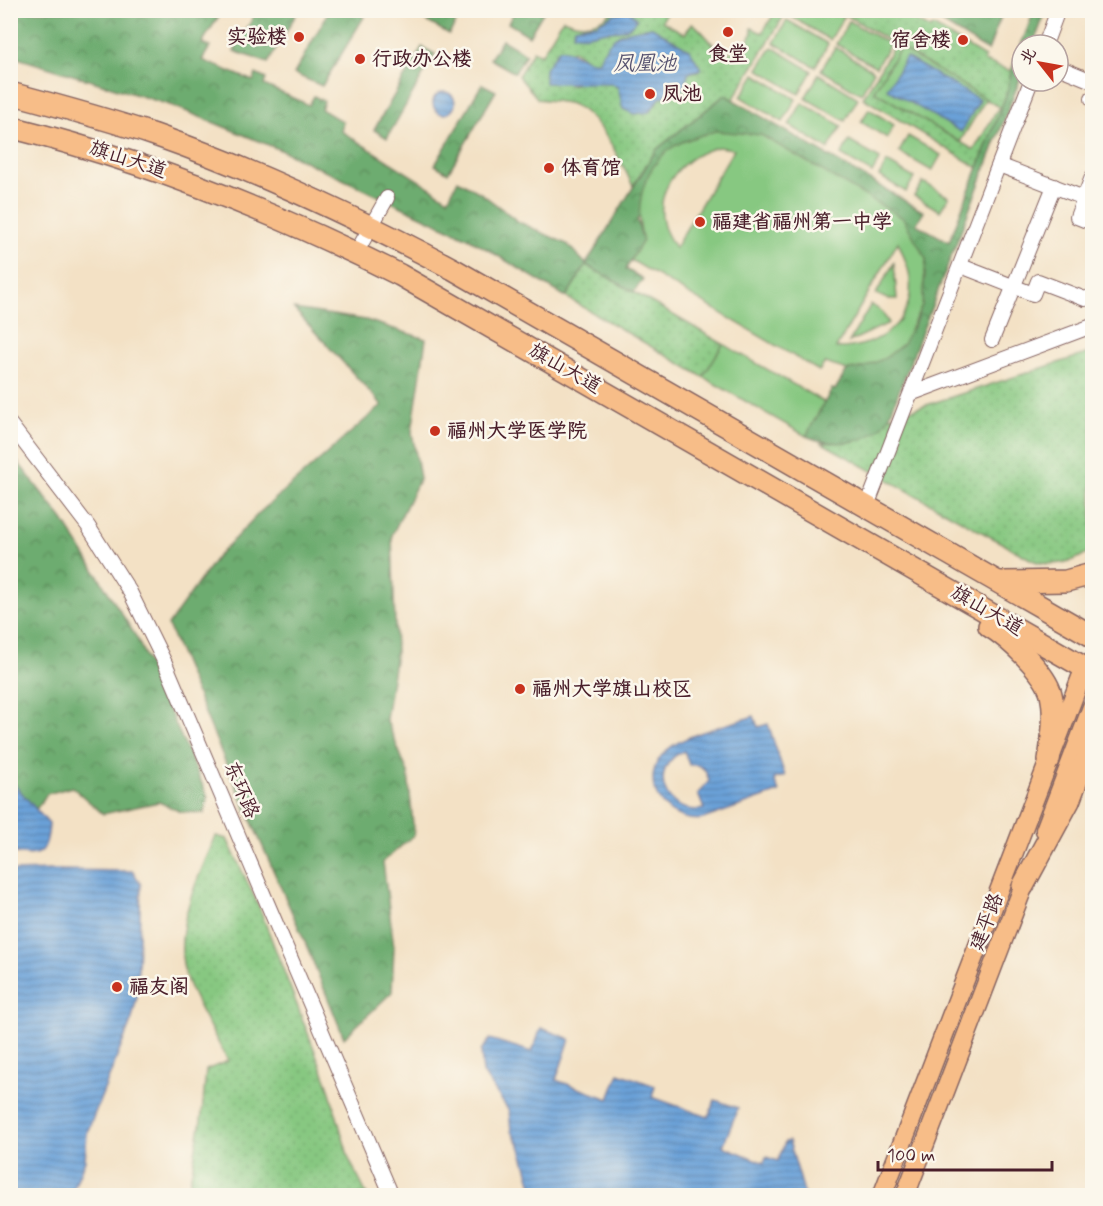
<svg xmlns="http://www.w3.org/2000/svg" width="1103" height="1206" font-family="Mynerve,'LXGW WenKai TC',sans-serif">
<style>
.green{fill:url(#green-dots);stroke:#687456;stroke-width:1.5;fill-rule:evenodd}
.forest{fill:url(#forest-crowns);stroke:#5c664d;stroke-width:1.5}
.pitch{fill:#87c881;stroke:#687456;stroke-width:1.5;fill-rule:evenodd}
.water{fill:url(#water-rules);stroke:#5a6082;stroke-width:1.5;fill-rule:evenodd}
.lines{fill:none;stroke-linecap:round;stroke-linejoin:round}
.minor-casing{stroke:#856361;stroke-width:16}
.major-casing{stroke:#856361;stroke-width:21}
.highway-casing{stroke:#856361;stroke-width:24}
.minor{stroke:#fff;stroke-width:14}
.major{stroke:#f7bd88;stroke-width:18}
.highway{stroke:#f7bd88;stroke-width:21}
.poi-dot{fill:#c8321e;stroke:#fbf7ec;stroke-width:2}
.labels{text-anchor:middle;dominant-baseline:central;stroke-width:5;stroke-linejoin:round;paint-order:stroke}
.poi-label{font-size:20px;font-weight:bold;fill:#4a1f2b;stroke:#fbf7ec;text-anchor:start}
.street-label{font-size:20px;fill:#4a1f2b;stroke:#fbf7ec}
.water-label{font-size:21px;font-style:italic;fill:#575370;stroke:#fbf7ec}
</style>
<defs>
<pattern id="green-dots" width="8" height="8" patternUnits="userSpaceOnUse" patternTransform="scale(1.5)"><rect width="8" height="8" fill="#87c881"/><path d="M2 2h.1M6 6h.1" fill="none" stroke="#76ab70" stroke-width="1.8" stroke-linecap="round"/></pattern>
<pattern id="forest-crowns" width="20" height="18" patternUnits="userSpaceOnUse" patternTransform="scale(1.5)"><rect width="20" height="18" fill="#6dac6f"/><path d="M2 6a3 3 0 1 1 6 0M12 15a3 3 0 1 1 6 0" fill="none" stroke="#5c8b5b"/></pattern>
<pattern id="water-rules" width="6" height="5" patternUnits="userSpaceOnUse" patternTransform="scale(1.5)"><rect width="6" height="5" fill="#6aa1d8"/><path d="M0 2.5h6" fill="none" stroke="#5983af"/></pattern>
</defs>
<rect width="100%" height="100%" fill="#fbf7ec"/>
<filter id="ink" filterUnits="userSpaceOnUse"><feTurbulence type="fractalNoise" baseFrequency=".0167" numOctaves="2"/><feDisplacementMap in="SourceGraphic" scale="12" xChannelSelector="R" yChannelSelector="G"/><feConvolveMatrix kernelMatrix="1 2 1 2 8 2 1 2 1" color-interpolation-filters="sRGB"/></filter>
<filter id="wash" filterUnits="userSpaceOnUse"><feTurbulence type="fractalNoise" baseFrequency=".008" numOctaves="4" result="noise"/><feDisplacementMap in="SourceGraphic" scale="24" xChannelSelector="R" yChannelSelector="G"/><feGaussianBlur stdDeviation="1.35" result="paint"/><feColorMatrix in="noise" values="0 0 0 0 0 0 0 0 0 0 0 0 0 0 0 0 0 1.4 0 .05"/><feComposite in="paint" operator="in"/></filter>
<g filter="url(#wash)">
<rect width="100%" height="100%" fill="#f3e1c5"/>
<g class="green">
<path d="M612 11H668L662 21 685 34 692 23C706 32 711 48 727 53 741 50 752 43 752 28L762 33 776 11H787L733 100 725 95 656 150 633 186C620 160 600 115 571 104 561 101 548 101 538 99L518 76 533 51 541 55 563 19C581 27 598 25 612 11ZM651 27 690 50 698 71 688 73 684 88 675 94 661 97 649 112 634 114C629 108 619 88 616 86 606 77 580 83 569 85L545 69 552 61 573 50 591 62 600 61 602 53Z"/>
<path d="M839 11H898L930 29 933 26 985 57 984 61 1011 71 1008 90 978 168 863 98 895 44ZM900 48 999 107 974 150 874 91Z"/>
<polygon points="586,264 723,344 703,377 566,297"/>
<path d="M1092 352V549C1076 563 1051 568 1032 560L822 443C849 442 875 441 889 417Z"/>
<path d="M216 836 227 839 259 907 328 1085 349 1159 367 1195H185L188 1193 202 1114 206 1070 228 1061C215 1035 199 1010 188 983 169 935 197 879 216 836Z"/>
</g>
<g class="forest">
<path d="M10 11H222L202 43 210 47 202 60 253 81 256 74 266 79 264 85 309 105 314 96 324 101 321 109 343 122 341 131 448 199 458 180 482 194 519 222 567 244 586 264 656 150 725 95 924 212 916 224 949 242 1008 90 1011 71 1034 11H1046L1033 45H1022V74L889 417C873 445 834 448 806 436L832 389 835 390 847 370 865 367 913 327 922 305 926 259 761 135 688 140 637 220 643 241 626 269 643 279 634 292 586 265 566 297 470 239 283 151 173 106 11 56Z"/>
<polygon points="257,11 298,11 268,63 234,51"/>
<polygon points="329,11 356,11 364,17 322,86 294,74"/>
<polygon points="430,11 452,11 460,16 449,34 424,20"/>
<polygon points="515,11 515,10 544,11 529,36 508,23"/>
<polygon points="936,11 1003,11 988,51 937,20 940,14"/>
<polygon points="502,40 526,54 515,73 490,59"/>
<polygon points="422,47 435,54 387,138 374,130"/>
<polygon points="482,84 496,91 448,173 435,165"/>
<polygon points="294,309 366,320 426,339 412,432 420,478 392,535 396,653 386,719 408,773 414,835 383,862 394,947 392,992 344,1038 305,942 227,766 168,625 216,558 259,513 382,405"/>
<polygon points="10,452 63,520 137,638 208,797 204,813 181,812 159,802 103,814 72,787 47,794 35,811 14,784 11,785"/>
</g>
<g class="pitch">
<polygon points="833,10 844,17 830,40 790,16 793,11"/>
<polygon points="787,20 828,44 815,67 774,43"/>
<polygon points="849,21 890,44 876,67 836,44"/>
<polygon points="772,47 812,71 799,94 758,69"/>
<polygon points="835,47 874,71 861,94 821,70"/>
<polygon points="900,48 986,99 960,142 874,91"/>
<polygon points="755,74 796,99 783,122 741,97"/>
<polygon points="819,74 858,98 845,121 805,98"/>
<polygon points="802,103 842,126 828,149 789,125"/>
<polygon points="869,109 894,125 887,138 861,122"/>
<path d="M715 131 761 135 903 218 926 259 922 305 903 344 885 358 865 367 847 370 825 363 819 371 631 260 643 241C635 211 640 177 664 154 677 141 699 136 715 131ZM718 147 734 149 675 248C671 240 664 231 663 222 655 185 685 155 718 147ZM898 242C902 252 907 263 909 273 918 320 879 349 836 348Z"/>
<polygon points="908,136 941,155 932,171 899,152"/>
<polygon points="849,141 880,159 872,173 841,155"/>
<polygon points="887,162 914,178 906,192 879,176"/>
<polygon points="923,182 949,197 940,211 914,196"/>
<polygon points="894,263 897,299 887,299 876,294"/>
<polygon points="871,304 882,312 889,323 849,342"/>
<polygon points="723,344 824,402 806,436 703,377"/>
</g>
<g class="water">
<path d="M629 11 637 19C628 32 620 30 607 31 594 33 586 38 573 34L575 27 597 24 614 14Z"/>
<path d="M652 27 690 50 701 69 688 73 684 88 675 94 661 97 649 112 634 114 623 109 618 87 611 83H545V69L559 49C576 50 584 63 599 61 610 33 623 31 652 27Z"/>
<polygon points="906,57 980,100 961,132 887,89"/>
<circle cx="444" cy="103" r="11"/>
<path d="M754 716 758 727 768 724 785 776 774 779 779 792 703 819C663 825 635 778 667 750 685 734 730 724 754 716ZM684 751 689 765C702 763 706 770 709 781L698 794 704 809C663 817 647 766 684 751Z"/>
<path d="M14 784 49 824C47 855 40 859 11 852L10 785Z"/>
<polygon points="56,870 133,871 141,885 137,997 132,1019 87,1133 85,1160 71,1195 11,1195 11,871"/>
<polygon points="541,1028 570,1039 556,1080 609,1099 619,1073 655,1086 652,1097 708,1117 715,1100 738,1108 723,1146 764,1163 766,1157 778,1161 785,1142 789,1141 805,1195 535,1195 520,1145 511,1131 509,1111 483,1073 481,1051 490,1039 532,1052"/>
</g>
</g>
<g filter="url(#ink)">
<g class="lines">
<defs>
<g id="minor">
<polyline points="1045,45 1058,10"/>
<polyline points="1058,67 1092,81"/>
<polyline points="1092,98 1092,99"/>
<polyline points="999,165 1084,198 1092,177"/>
<polyline points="1084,198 1077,217 1092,223"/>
<polyline points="356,253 387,198"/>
<polyline points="961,266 1033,294 1038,281 1085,299 1092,296"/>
<polyline points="992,340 1054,186"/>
<polyline points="913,393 1092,326"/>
<polyline points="10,424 88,526 130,592 165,663 392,1196"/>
<polyline points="867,506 1031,81"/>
</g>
<g id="major">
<polyline points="1045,830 1092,707"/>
<polyline points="882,1196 1085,667"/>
<polyline points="905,1196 1029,872"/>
</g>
<g id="highway">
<path d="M10 93C59 106 107 119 155 135 258 171 357 218 453 269L1092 636"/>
<path d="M10 127C147 161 275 212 400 275L1092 672"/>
<polyline points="1001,582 1066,581 1092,574"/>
<path d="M989 626C1008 637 1046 673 1051 694 1056 716 1052 739 1049 760"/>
<polyline points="1023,886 1069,801 1081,769 1092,752"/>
</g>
</defs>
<use href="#minor" class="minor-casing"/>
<use href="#major" class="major-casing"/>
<use href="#highway" class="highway-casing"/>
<use href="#minor" class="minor"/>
<use href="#major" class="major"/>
<use href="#highway" class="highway"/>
</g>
</g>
<g class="poi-dot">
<circle cx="728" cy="32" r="6"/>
<circle cx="299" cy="37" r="6"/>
<circle cx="963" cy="40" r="6"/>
<circle cx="360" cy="59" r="6"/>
<circle cx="650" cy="94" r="6"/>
<circle cx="549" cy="168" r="6"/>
<circle cx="700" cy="222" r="6"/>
<circle cx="435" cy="431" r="6"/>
<circle cx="520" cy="689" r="6"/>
<circle cx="117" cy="987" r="6"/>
</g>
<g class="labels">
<g class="poi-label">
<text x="287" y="37" text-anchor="end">实验楼</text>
<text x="951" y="40" text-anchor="end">宿舍楼</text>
<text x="728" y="54" text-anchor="middle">食堂</text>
<text x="372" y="59">行政办公楼</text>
<text x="662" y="94">凤池</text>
<text x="561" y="168">体育馆</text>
<text x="712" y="222">福建省福州第一中学</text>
<text x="447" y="431">福州大学医学院</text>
<text x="532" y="689">福州大学旗山校区</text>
<text x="129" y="987">福友阁</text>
</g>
<g class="street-label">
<text transform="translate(128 160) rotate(18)">旗山大道</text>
<text transform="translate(565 369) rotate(30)">旗山大道</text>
<text transform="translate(987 611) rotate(30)">旗山大道</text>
<text transform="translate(241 790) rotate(67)">东环路</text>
<text transform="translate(987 922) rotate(-69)">建平路</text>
</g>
<g class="water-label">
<text x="645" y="64">凤凰池</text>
</g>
</g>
<rect width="1103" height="1206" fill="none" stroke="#fbf7ec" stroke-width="36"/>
<g transform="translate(1040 63) rotate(301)"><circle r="28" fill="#fbf7ec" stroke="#b4a19f" stroke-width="1.5"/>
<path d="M0-4.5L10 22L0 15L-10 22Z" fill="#c8321e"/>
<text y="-9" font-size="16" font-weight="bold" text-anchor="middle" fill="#4a1f2b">北</text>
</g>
<path d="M878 1161v9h174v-9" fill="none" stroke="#4a1f2b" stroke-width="3"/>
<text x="887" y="1161" font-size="18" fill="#4a1f2b" stroke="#fbf7ec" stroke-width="4.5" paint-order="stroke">100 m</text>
</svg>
